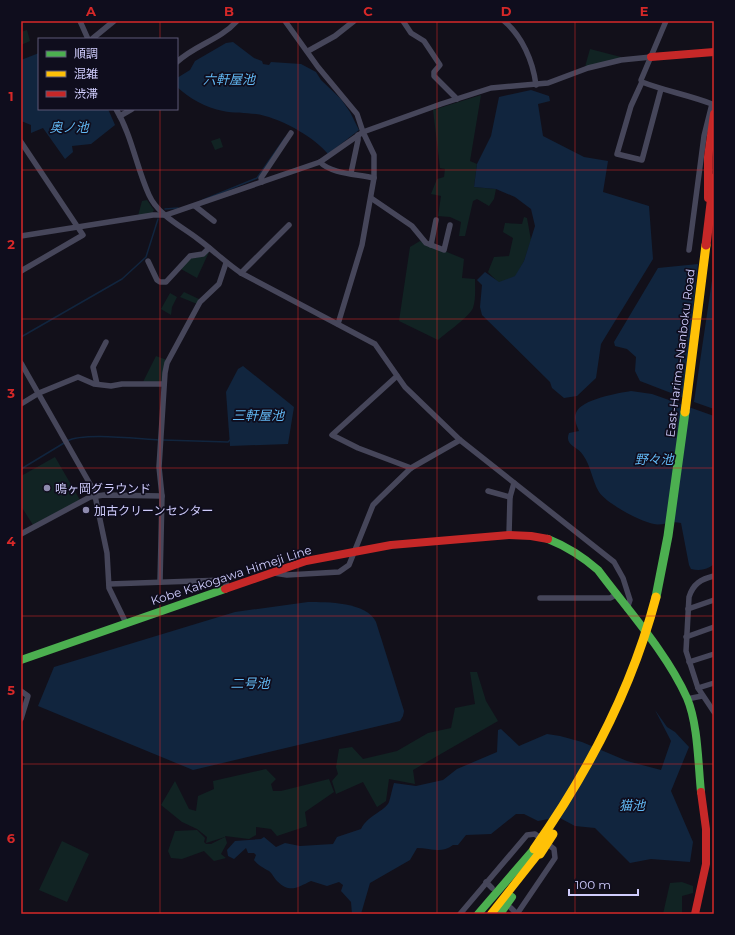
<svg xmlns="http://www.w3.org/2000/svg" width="735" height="935" font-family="Montserrat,'Noto Sans JP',sans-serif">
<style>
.green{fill:#112323}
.water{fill:#11253e}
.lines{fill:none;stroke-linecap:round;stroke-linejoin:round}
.stream{stroke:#11253e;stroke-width:1.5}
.street{stroke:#46465a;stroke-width:5.5}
.fast{stroke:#4caf50;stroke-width:8}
.slow{stroke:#ffc107;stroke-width:8}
.jam{stroke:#c62828;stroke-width:8}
.fast-bridge{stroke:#4caf50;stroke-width:9}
.slow-bridge{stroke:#ffc107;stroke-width:9}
.jam-bridge{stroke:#c62828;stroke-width:9}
.grid{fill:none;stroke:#d62828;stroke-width:1;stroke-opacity:0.55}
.poi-dot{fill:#8d8aad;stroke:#0f0d1d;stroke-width:1.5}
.labels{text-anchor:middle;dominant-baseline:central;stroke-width:3.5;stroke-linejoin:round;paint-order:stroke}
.street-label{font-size:12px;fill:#cfccfc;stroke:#0f0d1d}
.poi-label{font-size:12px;fill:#cfccfc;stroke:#0f0d1d;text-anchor:start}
.water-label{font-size:13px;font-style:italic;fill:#62b9f4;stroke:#0f0d1d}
.neatline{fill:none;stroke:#d62828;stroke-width:1.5}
.grid-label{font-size:13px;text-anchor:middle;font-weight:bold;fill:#d62828}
</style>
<rect width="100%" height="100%" fill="#12101a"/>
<g class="green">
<polygon points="27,30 30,41 21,45 21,32"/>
<polygon points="590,49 621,57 621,58 585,67"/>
<polygon points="481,95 470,161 477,164 474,187 496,189 494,199 489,206 477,199 473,201 465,236 459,236 461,222 450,217 438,216 441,196 431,194 437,179 444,177 445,169 440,168 433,110"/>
<polygon points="220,138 223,147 215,150 211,141"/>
<polygon points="147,200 154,210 152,213 138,216 142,201"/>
<polygon points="524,217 527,218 531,240 524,261 516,276 499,283 488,272 494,257 509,256 513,238 503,232 505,223 522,224"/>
<path d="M420 241 464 259 462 278 475 279C475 288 476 299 473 308 468 318 447 332 438 340L399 321 410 247Z"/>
<polygon points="207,252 209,252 197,278 181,269 188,258"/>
<polygon points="184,292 201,300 197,304 180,297"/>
<polygon points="170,293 177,297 172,307 171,315 161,309"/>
<polygon points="156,356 167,360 162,382 143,382"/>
<polygon points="55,457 80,500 33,525 21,506 21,476"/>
<polygon points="470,672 477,672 486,701 498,721 413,770 415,784 389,779 386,801 377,807 363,782 336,794 332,781 338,774 336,767 339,749 352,747 363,759 397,751 428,733 451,728 455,708 475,704"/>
<polygon points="266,769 276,779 271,784 273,791 281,791 329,779 334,792 305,812 307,826 277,836 271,829 256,827 256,835 249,839 225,836 227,843 221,854 226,858 214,861 204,851 182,859 171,858 168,851 175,831 197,830 205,838 204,842 206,844 211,844 225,837 206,843 207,837 197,829 182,822 161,805 175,781 189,809 196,811 198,796 214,789 213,781"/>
<polygon points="62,841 89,854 67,902 39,890"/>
<polygon points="682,882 693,886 693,893 682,896 682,914 663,914 670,883"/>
</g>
<g class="water">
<path d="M233 42 254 58 262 61 263 64 269 65 271 62 301 64 316 72 321 80 341 99 350 112 359 130 328 154C315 138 285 121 265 116 252 112 236 114 223 111 206 108 189 98 177 87V78L190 70 195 61 226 43Z"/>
<polygon points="39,53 39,109 108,109 115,125 91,144 72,146 73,152 65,159 43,128 31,133 31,125 21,121 21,60"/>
<polygon points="531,90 549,96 550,101 538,104 543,136 584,157 608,161 603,192 649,206 653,259 601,344 596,378 577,396 564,398 552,388 550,382 482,315 480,307 482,285 477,280 485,272 499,282 515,276 524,261 535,226 531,209 515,197 496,189 474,187 477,164 491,136 499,97"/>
<polygon points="698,264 684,398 640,381 635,371 636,357 627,349 615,346 614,342 658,268"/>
<polygon points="714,267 714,409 694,402"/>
<polygon points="243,366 294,407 288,444 230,446 226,392 238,369"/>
<path d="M631 391 652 394 714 416V564C707 570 700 571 691 569L689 565 681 523C671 520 662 526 654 524 641 522 606 503 599 492 592 480 591 466 583 455 578 446 564 446 569 433L579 431C577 426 573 418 576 413 581 399 619 393 631 391Z"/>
<path d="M308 602C327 602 367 602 376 622L404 711 403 716 400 721 193 770 38 706 54 667 235 612Z"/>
<path d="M655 710 667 727 675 732 689 747 671 791 693 842 690 862 651 859 630 863 595 828 575 826 558 817 538 821 524 814H516L491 834 466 835 458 845H453C441 854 431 848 417 848L410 860 370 883 361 914H352L351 902 341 891 343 885 339 882 327 886 311 881C298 887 290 894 277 881 274 878 272 873 269 871 262 867 259 866 254 860L256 855 254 853H248L246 848 234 859 228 856 227 850 235 841 261 839 264 837 276 847 285 843 300 846 333 844 337 837 361 829C367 816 385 811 389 802 391 796 392 789 394 783L416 786 443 780 457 769 497 752 498 730 501 729 519 746 547 734 560 736 582 742 627 761 661 770 671 741Z"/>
</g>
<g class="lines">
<g class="stream">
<polyline points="203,200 257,178 285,138"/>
<polyline points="165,209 178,208"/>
<polyline points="21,337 122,279 146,257 158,219"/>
<polyline points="163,440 228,442 230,440"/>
<path d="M67 441C84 432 138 439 159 440"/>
<polyline points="21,469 64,443"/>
</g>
<g class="street">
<polyline points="80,21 88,39"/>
<polyline points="285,21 318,67 357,114 363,132 374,155 374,178 362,245 338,324"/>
<polyline points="403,21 411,33 424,41 440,65 434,72 434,76 457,99"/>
<path d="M504 21C522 36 533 61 536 85"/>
<path d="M666 21 641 80 642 82C665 91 689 95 712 104L704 136 689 250"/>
<polyline points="92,39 114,21"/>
<polyline points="308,51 335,36 354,21"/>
<path d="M177 62C195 45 220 40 237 21"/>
<polyline points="642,82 631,106 617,154 642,160 661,89"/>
<path d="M116 109C132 136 136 166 149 195 158 215 181 226 198 239 213 250 226 263 241 273L375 344 405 387 460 440 614 562 623 578 630 600 627 609"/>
<polyline points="120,116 132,109"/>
<polyline points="21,142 83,235 21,271"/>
<path d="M320 162C331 174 358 174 374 178"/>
<polyline points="351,173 358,140 358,135"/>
<polyline points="262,182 261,178 291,133"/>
<polyline points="371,198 412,226 426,243 444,250 450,225"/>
<polyline points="195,206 214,221"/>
<polyline points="21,236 153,215 166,215 320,162 363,132 441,104 491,88 548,83 588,68 621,60 651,57"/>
<polyline points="431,245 436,220"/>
<polyline points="148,261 157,280 160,282 166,282 190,256 203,254 209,248"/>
<polyline points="241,273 289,225"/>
<polyline points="21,363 94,491 107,553 109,588 126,623"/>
<polyline points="397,376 332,435 358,448 411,468"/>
<polyline points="97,384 93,367 106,342"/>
<polyline points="21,404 39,393 78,377 94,384 111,386 122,384 164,384"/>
<polyline points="488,491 510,497"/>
<polyline points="21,534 90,497 104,495 162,496"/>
<polyline points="509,535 510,497 514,483"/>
<polyline points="274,573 287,575 339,572 349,565 373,505 381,497 411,468 460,440"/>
<path d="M714 576C701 579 693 584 689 597L686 651 698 688 714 712"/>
<polyline points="160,582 162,496 159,467 165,373 167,363 200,302 219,284 226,263"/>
<polyline points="109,584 224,580 228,587"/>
<polyline points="540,598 610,598 616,595"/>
<polyline points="688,609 714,600"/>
<polyline points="686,637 714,627"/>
<polyline points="689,662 714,654"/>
<polyline points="698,688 714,683"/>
<polyline points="21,691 28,696 21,719"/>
<polyline points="687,699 702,696"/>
<polyline points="486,882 492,888"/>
<polyline points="511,908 517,914"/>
<polyline points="460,914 527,835 535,834 554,849 555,858 517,914"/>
</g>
<g class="fast">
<path d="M548 539C568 547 582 556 598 570 627 609 667 653 687 698 698 724 698 763 701 792"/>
<polyline points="21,660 225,589"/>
<polyline points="478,914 534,849"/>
<polyline points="500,914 512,897"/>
</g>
<polyline class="slow" points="491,914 539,853"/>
<g class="jam">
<polyline points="651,57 714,52"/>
<polyline points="708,198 708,157 714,114"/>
<polyline points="225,589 306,561 391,545 509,535 531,536 548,539"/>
<polyline points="695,914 706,864 706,829 701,792"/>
</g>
<polyline class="fast-bridge" points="656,597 668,536 685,412"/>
<g class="slow-bridge">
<polyline points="685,412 706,245"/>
<path d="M534 849C589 771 632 689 656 597"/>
<polyline points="540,854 553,834"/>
</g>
<polyline class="jam-bridge" points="706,245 714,178"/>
</g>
<path class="grid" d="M160 21V39M298 21V914M437 21V914M575 21V914M160 109V914M21 170H714M21 319H714M21 468H714M21 616H714M21 764H714"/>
<g class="poi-dot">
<circle cx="47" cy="488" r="4"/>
<circle cx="86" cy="510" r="4"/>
</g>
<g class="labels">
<g class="street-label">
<text transform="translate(680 353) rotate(-83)">East-Harima-Nanboku Road</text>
<text transform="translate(231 575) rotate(-18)">Kobe Kakogawa Himeji Line</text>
</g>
<g class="poi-label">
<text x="55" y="488">鳴ヶ岡グラウンド</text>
<text x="94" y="510">加古クリーンセンター</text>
</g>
<g class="water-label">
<text x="229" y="79">六軒屋池</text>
<text x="69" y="127">奥ノ池</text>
<text x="258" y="415">三軒屋池</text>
<text x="654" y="459">野々池</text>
<text x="250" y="683">二号池</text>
<text x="632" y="805">猫池</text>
</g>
</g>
<rect width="735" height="935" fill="none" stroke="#0f0d1d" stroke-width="44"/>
<rect x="38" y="38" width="140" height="72" fill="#0f0d1d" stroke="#5c5976"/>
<rect x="46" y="51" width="20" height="6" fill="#4caf50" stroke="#5c5976"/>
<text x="74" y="58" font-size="12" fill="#cfccfc">順調</text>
<rect x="46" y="71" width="20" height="6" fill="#ffc107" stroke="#5c5976"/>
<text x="74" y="78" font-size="12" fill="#cfccfc">混雑</text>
<rect x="46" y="91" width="20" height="6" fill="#c62828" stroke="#5c5976"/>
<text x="74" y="98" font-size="12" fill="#cfccfc">渋滞</text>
<path d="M569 889v6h69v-6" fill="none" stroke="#cfccfc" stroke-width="2"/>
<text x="575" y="889" font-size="12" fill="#cfccfc" stroke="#0f0d1d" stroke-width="3" paint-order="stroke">100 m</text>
<rect x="22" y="22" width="691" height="891" class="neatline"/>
<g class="grid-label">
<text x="91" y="16">A</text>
<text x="229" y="16">B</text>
<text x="368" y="16">C</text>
<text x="506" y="16">D</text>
<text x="644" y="16">E</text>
<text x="11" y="101">1</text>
<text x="11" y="249">2</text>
<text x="11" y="398">3</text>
<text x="11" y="546">4</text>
<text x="11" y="695">5</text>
<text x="11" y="843">6</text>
</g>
</svg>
